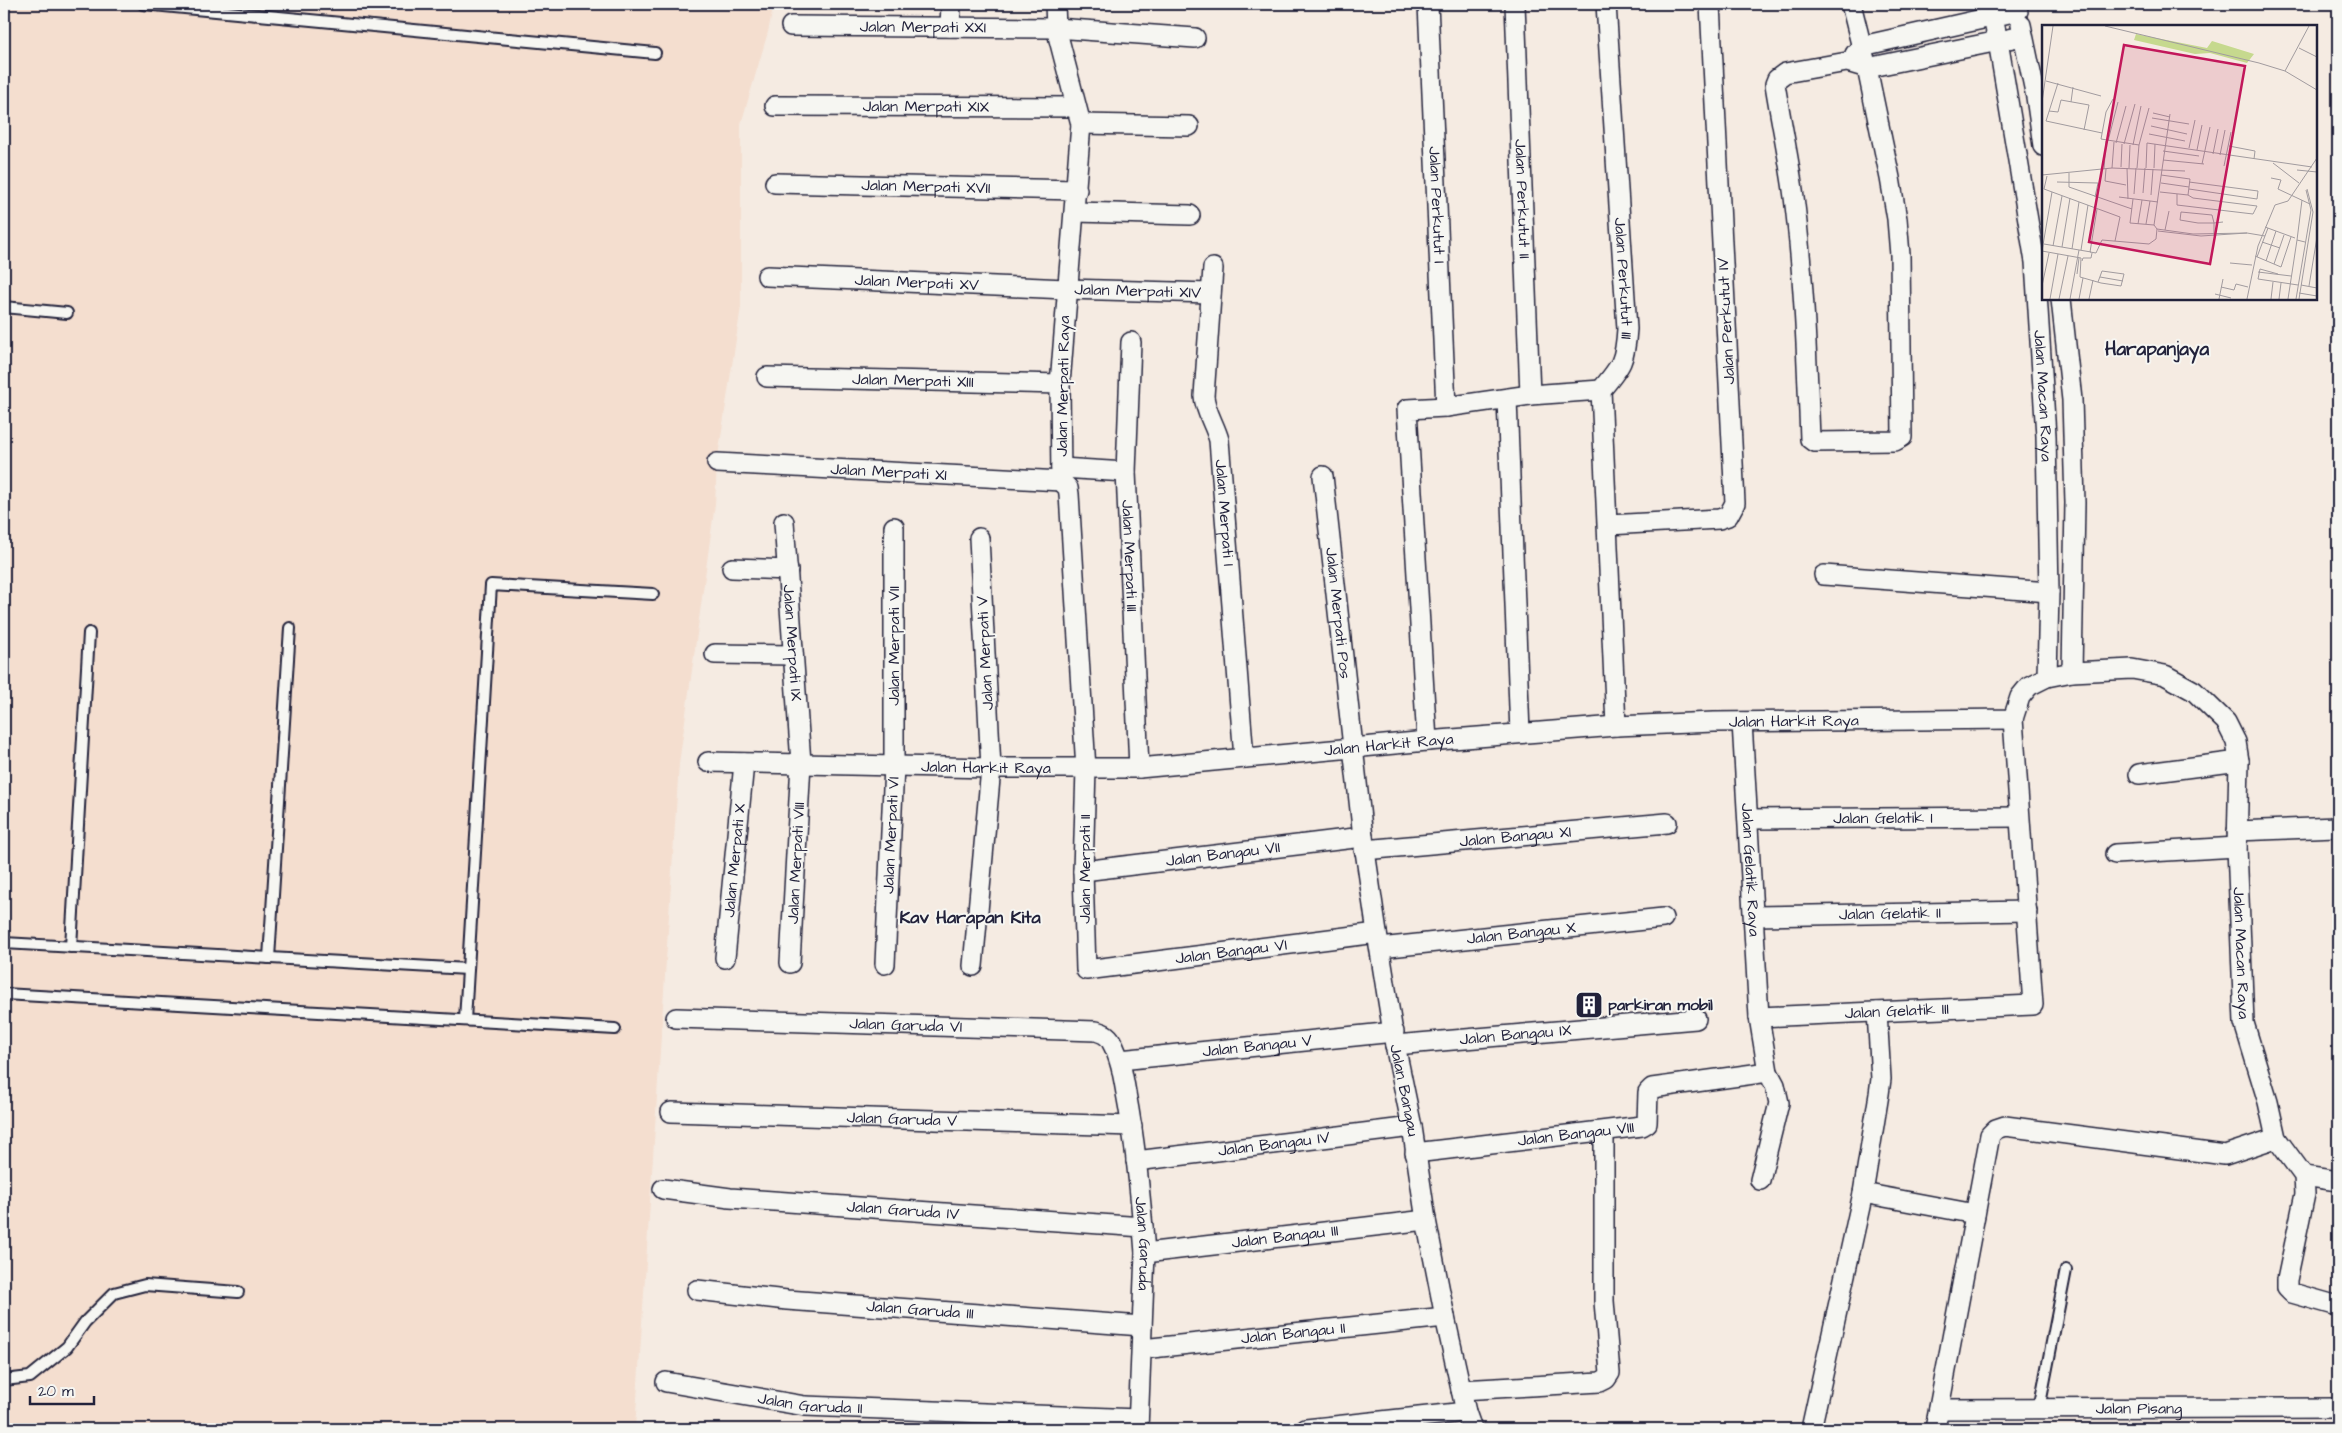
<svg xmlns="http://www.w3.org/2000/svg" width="2342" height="1433" font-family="'Architects Daughter',sans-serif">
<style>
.built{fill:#f4decf}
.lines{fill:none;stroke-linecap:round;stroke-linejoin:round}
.service-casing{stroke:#22223b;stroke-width:14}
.minor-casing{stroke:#22223b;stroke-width:22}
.service{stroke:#f6f6f2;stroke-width:10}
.minor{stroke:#f6f6f2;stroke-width:19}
.labels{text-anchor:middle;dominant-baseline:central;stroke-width:4;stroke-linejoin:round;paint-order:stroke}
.street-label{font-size:16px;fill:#22223b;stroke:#f6f6f2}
.poi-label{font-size:16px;font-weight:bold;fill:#22223b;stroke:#f6f6f2;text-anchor:start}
.neighbourhood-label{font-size:18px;font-weight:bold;fill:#22223b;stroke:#f6f6f2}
.quarter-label{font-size:19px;font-weight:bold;fill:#22223b;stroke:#f6f6f2}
.inset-road{fill:none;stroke:#a19b9f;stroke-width:1}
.view{fill:#c2185b;fill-opacity:0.15;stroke:#c2185b;stroke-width:2.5}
.inset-edge{fill:none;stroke:#22223b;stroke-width:2.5}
</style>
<rect width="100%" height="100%" fill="#f5ebe2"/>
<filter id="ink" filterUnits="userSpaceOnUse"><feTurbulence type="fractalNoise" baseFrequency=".02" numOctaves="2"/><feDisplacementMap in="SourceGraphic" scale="10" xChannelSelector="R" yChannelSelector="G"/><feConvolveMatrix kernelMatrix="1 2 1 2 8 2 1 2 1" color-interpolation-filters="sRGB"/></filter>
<g filter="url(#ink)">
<polygon class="built" points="4,4 774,4 768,32 741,124 741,307 717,463 715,504 679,764 635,1429 4,1429"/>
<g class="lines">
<defs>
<g id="service">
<polyline points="143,4 655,53"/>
<polyline points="4,307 67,313"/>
<polyline points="4,943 468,969"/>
<polyline points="71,947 89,633"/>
<polyline points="269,958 290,628"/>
<polyline points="4,994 615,1029"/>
<polyline points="465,1020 491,585 653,594"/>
<polyline points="4,1380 30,1377 67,1347 85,1322 114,1293 145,1285 238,1292"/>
<polyline points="2039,1409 2066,1270"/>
</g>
<g id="minor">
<path id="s1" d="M1055 4 1056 28 1081 124 1060 384 1061 481 1068 488 1069 494 1086 769 1083 871 1086 970 1377 933"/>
<path id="s2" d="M1428 4 1446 407"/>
<path id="s3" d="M1515 4 1530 395"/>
<path id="s4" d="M1606 4 1627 329C1625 361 1622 365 1601 390L1616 726"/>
<path d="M1851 4 1867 68 1890 178 1897 219 1900 255 1902 437 1895 441 1814 442 1810 439C1807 358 1804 277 1794 197 1789 159 1781 122 1775 84L1777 79 1785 73 1847 62 1867 68 2023 36"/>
<path id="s5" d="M1990 4 1998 41 2035 262 2046 436 2049 592 2047 677"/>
<polyline points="2021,25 2036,97 2043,146"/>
<path id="s6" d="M791 26 1056 28 1195 38"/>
<polyline points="950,27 951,4"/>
<polyline points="1855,54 1862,46 2018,11"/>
<path id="s7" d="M775 106 1076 107"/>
<polyline points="1081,124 1189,126"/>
<path id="s8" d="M775 183 1077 190"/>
<polyline points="1075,212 1190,215"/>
<path id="s9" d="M1213 268 1204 396C1205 411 1215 425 1219 440L1244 758"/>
<path id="s10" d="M767 276 1066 289 1211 293"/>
<polyline points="2061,299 2072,400 2075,503 2072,672"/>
<path id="s11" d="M1131 342 1126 472 1139 768"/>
<path id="s12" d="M767 377 1060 384"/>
<polyline points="1507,399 1520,733"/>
<path id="s13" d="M717 463 1061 481"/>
<polyline points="1061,468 1126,472"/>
<path id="s14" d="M1323 476 1363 837 1377 933 1395 1045 1412 1127 1426 1220 1445 1317 1466 1412 1472 1429"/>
<path id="s15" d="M784 522 801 763 790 963"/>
<polyline points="1608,525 1719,519 1728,516 1735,503 1710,4"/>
<polyline points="732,568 788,570"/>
<polyline points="1824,575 2049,592"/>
<polyline points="715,654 793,655"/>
<path id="s16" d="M1742 722 1759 1017 1768 1072 1775 1085 1779 1103 1760 1180"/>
<polyline points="1427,741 1407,409 1446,407 1530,395 1601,390"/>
<path id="s17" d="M708 762 991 768H1139L1427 741 1616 726 1714 722 2013 719 2020 697 2029 686 2047 677 2072 672 2132 669 2165 675 2194 691 2226 722 2236 742 2239 761 2237 847 2244 1023 2268 1102 2276 1138 2304 1176 2305 1194 2287 1280V1288L2292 1293 2338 1306"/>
<polyline points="2139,774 2239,761"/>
<path id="s18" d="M1748 819 2019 817"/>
<polyline points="2237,831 2336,827"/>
<path id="s19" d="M1364 850 1667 823"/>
<polyline points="2115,854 2237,847"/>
<path id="s20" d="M1083 871 1363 837"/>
<path id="s21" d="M1754 916 2027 911"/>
<path id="s22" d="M1380 948 1663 918"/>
<path id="s23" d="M725 958 744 763"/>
<path id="s24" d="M885 964 894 766V527"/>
<polyline points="973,966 991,768 979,538"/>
<path id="s25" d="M1759 1017 2033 1005 2013 719"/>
<path id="s26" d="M676 1018 1096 1031C1103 1033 1108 1035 1111 1041 1120 1057 1123 1075 1126 1093 1136 1145 1141 1200 1145 1253L1138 1429"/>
<path id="s27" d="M1395 1045 1696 1019"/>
<path id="s28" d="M1120 1060 1394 1032"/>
<path id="s29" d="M671 1112 1132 1126"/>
<path id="s30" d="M1415 1153 1642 1126 1647 1123 1648 1092 1652 1088 1768 1072"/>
<path id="s31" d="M1136 1161 1412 1127"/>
<polyline points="2304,1176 2338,1181"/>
<path id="s32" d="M663 1189 730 1198 1143 1227"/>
<polyline points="1863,1193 1975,1214"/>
<path id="s33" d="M1145 1253 1426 1220"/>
<path id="s34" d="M697 1290 787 1300 1142 1326"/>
<path id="s35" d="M1142 1349 1445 1317"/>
<path id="s36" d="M666 1382 805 1406 1138 1419"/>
<polyline points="1461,1390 1600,1382 1606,1379 1610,1373 1604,1301 1604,1131"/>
<path id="s37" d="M1939 1409 2338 1408"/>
<polyline points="1306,1429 1466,1412"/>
<polyline points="1811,1429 1863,1193 1879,1094 1881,1079 1877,1012"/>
<polyline points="1935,1429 1990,1135 1996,1129 2005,1126 2225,1155 2276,1138"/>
</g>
</defs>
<use href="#service" class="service-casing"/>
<use href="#minor" class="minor-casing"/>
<use href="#service" class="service"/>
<use href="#minor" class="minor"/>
</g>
</g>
<defs>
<symbol id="building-square" viewBox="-11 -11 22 22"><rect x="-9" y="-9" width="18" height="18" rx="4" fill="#22223b" stroke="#f6f6f2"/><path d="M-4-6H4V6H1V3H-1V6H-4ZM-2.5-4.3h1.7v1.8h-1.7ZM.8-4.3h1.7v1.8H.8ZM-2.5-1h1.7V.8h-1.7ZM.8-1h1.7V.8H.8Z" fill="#fff"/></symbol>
</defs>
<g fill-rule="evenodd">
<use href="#building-square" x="1573" y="989" width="32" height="32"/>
</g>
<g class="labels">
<g class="street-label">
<text stroke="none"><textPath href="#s6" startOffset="132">Jalan Merpati XXI</textPath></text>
<text stroke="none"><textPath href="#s7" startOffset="151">Jalan Merpati XIX</textPath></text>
<text stroke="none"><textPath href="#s8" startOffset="151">Jalan Merpati XVII</textPath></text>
<text stroke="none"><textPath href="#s3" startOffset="195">Jalan Perkutut II</textPath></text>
<text stroke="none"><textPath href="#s2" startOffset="201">Jalan Perkutut I</textPath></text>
<text stroke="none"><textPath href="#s4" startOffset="275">Jalan Perkutut III</textPath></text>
<text stroke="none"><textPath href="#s10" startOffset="150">Jalan Merpati XV</textPath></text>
<text stroke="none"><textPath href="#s10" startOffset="371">Jalan Merpati XIV</textPath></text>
<text transform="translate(1726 321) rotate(-93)">Jalan Perkutut IV</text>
<text stroke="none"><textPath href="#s12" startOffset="146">Jalan Merpati XIII</textPath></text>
<text transform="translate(1063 386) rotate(-89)">Jalan Merpati Raya</text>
<text stroke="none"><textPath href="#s5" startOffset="396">Jalan Macan Raya</textPath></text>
<text stroke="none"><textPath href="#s13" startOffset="172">Jalan Merpati XI</textPath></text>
<text stroke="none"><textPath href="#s9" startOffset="248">Jalan Merpati I</textPath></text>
<text stroke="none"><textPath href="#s11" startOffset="214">Jalan Merpati III</textPath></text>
<text stroke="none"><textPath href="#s14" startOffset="138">Jalan Merpati Pos</textPath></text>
<text stroke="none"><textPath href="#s15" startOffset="121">Jalan Merpati IX</textPath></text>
<text transform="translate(894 646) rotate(-90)">Jalan Merpati VII</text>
<text transform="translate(985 653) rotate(-93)">Jalan Merpati V</text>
<text stroke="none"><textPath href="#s17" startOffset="1088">Jalan Harkit Raya</textPath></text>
<text stroke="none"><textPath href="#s17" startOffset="682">Jalan Harkit Raya</textPath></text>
<text stroke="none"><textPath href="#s17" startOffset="278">Jalan Harkit Raya</textPath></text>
<text stroke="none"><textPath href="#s18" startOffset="135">Jalan Gelatik I</textPath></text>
<text stroke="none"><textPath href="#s24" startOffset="129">Jalan Merpati VI</textPath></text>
<text stroke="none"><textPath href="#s19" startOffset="152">Jalan Bangau XI</textPath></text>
<text stroke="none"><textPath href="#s20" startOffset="141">Jalan Bangau VII</textPath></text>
<text stroke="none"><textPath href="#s23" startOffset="98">Jalan Merpati X</textPath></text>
<text transform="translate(796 863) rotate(-87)">Jalan Merpati VIII</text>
<text transform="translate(1085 869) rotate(-90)">Jalan Merpati II</text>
<text stroke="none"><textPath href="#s16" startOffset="148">Jalan Gelatik Raya</textPath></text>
<text stroke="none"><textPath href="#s21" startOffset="136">Jalan Gelatik II</textPath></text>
<text stroke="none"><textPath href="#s22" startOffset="142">Jalan Bangau X</textPath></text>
<text stroke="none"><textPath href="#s1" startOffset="1120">Jalan Bangau VI</textPath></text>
<text stroke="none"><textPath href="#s17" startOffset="1795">Jalan Macan Raya</textPath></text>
<text stroke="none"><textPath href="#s25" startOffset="138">Jalan Gelatik III</textPath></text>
<text stroke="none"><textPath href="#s26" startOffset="230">Jalan Garuda VI</textPath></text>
<text stroke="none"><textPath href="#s27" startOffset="121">Jalan Bangau IX</textPath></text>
<text stroke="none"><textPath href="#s28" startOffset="138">Jalan Bangau V</textPath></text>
<text stroke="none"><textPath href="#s14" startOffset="620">Jalan Bangau</textPath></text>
<text stroke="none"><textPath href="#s29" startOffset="231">Jalan Garuda V</textPath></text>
<text stroke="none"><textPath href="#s30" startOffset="162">Jalan Bangau VIII</textPath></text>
<text stroke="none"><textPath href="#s31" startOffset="139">Jalan Bangau IV</textPath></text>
<text stroke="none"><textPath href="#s32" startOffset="241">Jalan Garuda IV</textPath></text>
<text stroke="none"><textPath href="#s33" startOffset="141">Jalan Bangau III</textPath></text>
<text stroke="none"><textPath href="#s26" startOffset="645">Jalan Garuda</textPath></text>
<text stroke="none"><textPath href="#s34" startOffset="224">Jalan Garuda III</textPath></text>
<text stroke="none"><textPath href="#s35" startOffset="152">Jalan Bangau II</textPath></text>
<text stroke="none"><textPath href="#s36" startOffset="146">Jalan Garuda II</textPath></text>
<text stroke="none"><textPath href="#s37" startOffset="200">Jalan Pisang</textPath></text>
</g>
<g class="poi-label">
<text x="1608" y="1005">parkiran mobil</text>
</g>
<g class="neighbourhood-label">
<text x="970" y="917">Kav Harapan Kita</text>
</g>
<g class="quarter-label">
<text x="2157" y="349">Harapanjaya</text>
</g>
</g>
<g transform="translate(2042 25)">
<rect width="275" height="275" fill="#f5ebe2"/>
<path d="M94 9 165 23 170 16 212 29 205 38 168 28 153 29 92 15Z" fill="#c6d98e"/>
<path class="inset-road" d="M63 1 217 38 243 46 275 65M257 23 275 32M243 46 267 1M4 56 59 71M16 58 4 96 60 108M71 74 64 87 59 114 97 120M0 77 11 1M29 77 31 62M7 86 16 87 19 75 47 80 42 105M111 88 128 92M110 93 147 99M109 101 145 109M107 109 143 116M0 111V134M66 116 76 77M74 118 84 81M82 119 93 79M91 120 99 81M187 121 213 126 212 134M147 123 153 95M155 125 160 100M121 126 157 131M171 129 176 104M178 130 183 105M121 135 162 139M231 138 257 158M160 139 168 102M182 141 189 107M79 142 80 119M70 143 72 117M85 143 86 174M87 143 88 120M95 143 97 120 107 83M104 143 105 118 270 142M112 143 113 119M62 144 64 116M64 144 63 156 84 160M255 145 275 147M27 148V162L90 184M0 150 70 143 143 146M119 150 148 154 146 170M5 151 2 164 78 192 73 216M229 153 239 155 236 164 268 179M15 157 56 158 53 172M119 158 147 162M147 164 215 174 216 166 147 157M118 167 146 170 151 173 215 181 211 189 135 180V169M101 168 103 143M92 169 94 143M109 170 111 144M77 172 116 177M91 174 88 198 112 200M96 199 100 175M104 199 108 176M223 202 253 213M115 204 151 209 205 208M123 205 127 186M116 206 159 211 205 208 223 211M172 211V198L170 190 139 187 138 195 156 198H172L181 197M255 215 260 175M220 217 238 223M2 219 49 227M11 221 20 171M20 222 28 173M30 224 37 177M39 225 46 180M0 226 10 167M0 226 39 233 38 252M48 227 54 228 60 215 107 219 114 214 115 204 112 200 128 89M48 227 55 184M213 231 239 242 249 212M215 232 226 203M40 236 41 233H49L50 228M224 236 234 206M188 238 210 240M232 239 242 210M216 247 249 251M35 249 37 233M236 249 218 244 216 254 256 260M38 252 59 258 79 261 82 249 60 246 56 257M58 252 81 256M259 260 275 263M0 261 7 228M267 261 275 212M179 262 192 265 194 259 206 262M257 268 275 271M173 269 189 273M8 274 16 229M17 274 26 231M28 274 37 225M37 274 41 253M47 274 51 255M177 274 181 254M205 274 216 221 233 180 246 176 275 133M229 274 231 257M237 274 239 258M246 274 255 215 263 217M254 274 269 185 264 165M257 274 271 187 265 164"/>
<path class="view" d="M82 20 203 41 168 239 47 217Z"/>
<rect width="275" height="275" class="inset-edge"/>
</g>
<rect width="2342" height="1433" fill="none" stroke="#f6f6f2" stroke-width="20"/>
<rect x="10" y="10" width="2322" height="1413" fill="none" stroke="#22223b" stroke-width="2" filter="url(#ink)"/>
<path d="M30 1396v8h64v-8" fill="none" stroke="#22223b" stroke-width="2.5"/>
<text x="38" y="1396" font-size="15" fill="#22223b" stroke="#f6f6f2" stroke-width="4" paint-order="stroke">20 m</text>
</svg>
